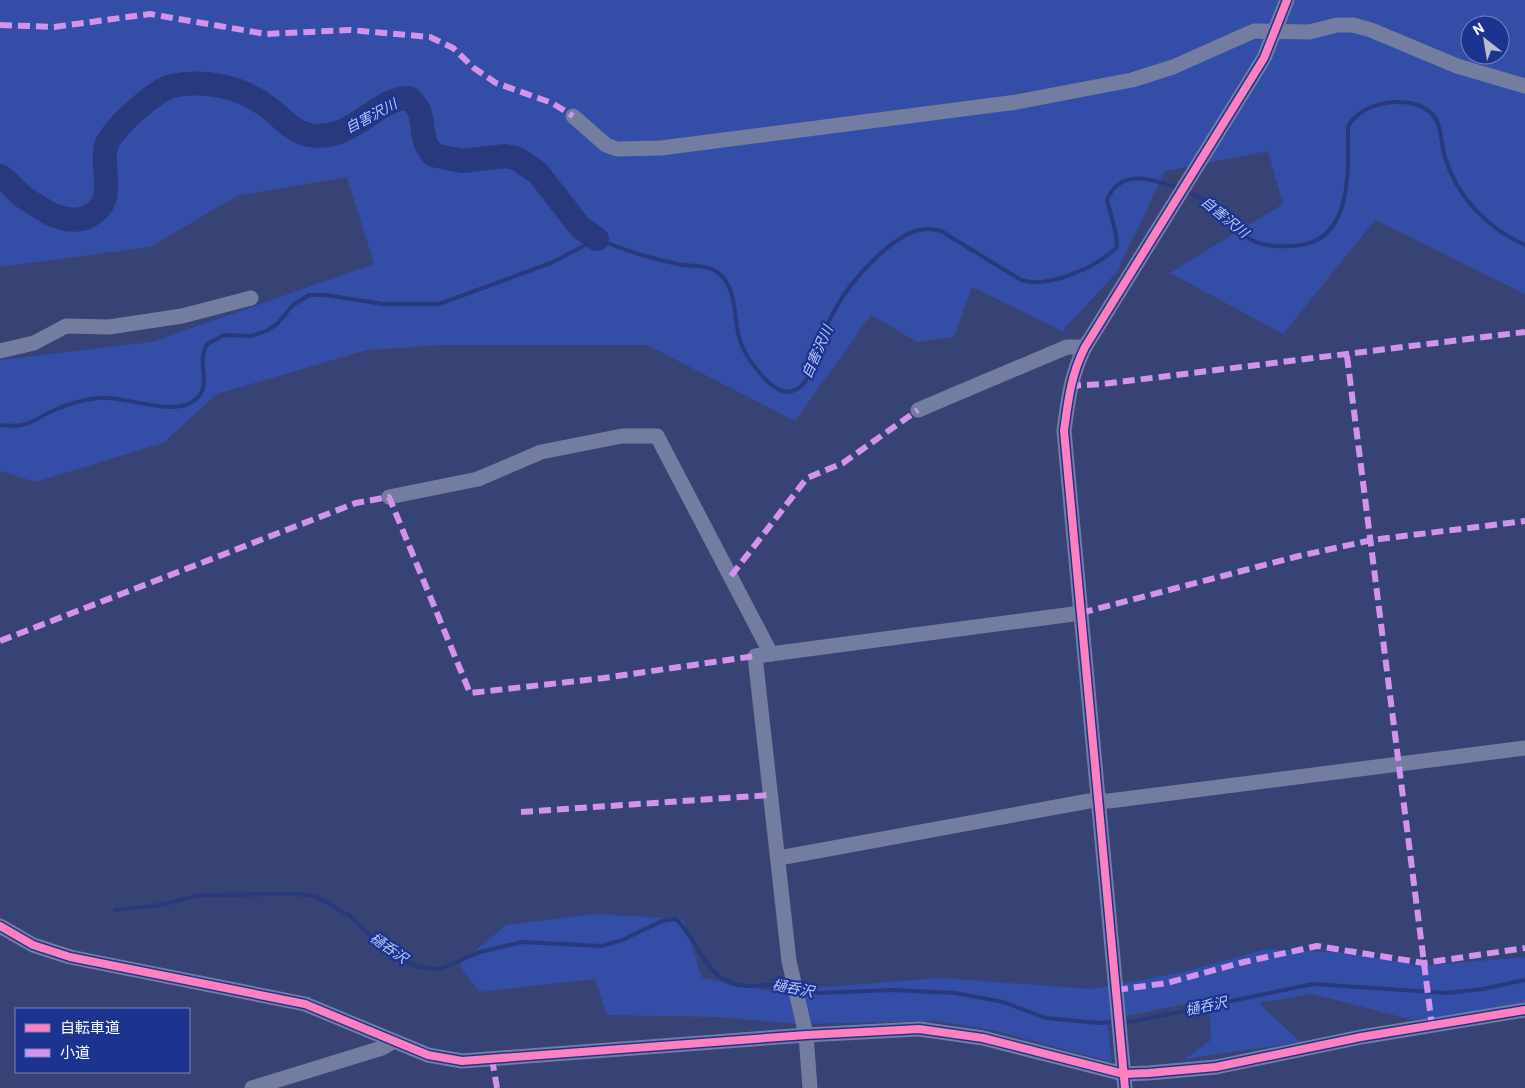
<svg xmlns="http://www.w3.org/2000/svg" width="1525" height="1088" font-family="Roboto,'Noto Sans JP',sans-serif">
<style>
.green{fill:#344da7;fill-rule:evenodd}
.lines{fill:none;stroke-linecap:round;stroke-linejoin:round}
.stream{stroke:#28397d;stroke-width:4}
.river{stroke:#28397d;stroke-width:24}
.minor{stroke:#737da0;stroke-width:15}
.quiet{stroke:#d193ec;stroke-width:6;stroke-dasharray:12 6;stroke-linecap:butt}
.cycleway-casing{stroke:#1c3490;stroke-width:11}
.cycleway{stroke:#ff80c0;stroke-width:8}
.labels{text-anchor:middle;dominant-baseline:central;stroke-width:4.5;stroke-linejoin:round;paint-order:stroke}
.water-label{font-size:14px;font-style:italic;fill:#b7c5f5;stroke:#1c3490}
</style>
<rect width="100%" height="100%" fill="#374375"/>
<g class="green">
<path d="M0 0H1525V294L1375 220 1283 334 1170 273 1283 204 1268 151 1165 171 1117 272 1062 331 972 287 954 337 917 342 871 315 795 421 647 345H442L367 350 217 394 163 443 35 482 0 471V360L152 342 374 264 347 177 237 196 150 247 0 267ZM1470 25H1500V55H1470Z"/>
<polygon points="594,914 683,919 702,978 770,991 941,978 1091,989 1180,973 1267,949 1349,953 1420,966 1525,957 1525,1004 1413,1020 1312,994 1259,1003 1300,1042 1185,1059 1211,1040 1209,999 1107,1020 1112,1062 992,1030 938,1021 798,1024 717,1017 607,1015 595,979 480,992 459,965 506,925"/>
</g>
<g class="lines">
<g class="stream">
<path d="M1187 192C1202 197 1217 207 1229 217 1236 223 1241 232 1247 237 1258 246 1279 247 1292 246 1354 244 1348 171 1348 127 1360 101 1412 93 1432 114 1443 126 1440 143 1445 157 1457 197 1488 229 1525 245"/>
<path d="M0 425C30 429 32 419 57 409 70 403 84 400 98 398 124 395 174 418 195 400 214 384 195 366 207 344L224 335 252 336 268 330 277 324 293 305 309 295H325L383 304H439L551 263 597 239C624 250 649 258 677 264 688 267 703 264 714 270 718 272 725 279 727 283 738 302 733 326 742 346 748 360 774 397 792 391 812 385 813 360 819 344 824 331 830 318 837 306 851 281 890 237 919 230 927 228 933 229 941 231L1021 280C1048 289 1097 267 1117 247L1116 234 1107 200C1120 168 1152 179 1178 188"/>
<path d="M115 910 161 905 200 895 298 894 317 897 350 916 376 941 408 963 420 967 440 969 480 952 522 942 601 946 620 941 662 921 676 919C697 939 704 974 734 984 753 990 773 981 791 986"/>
<polyline points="801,989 818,993 893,990 955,993 1003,1002 1046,1018 1099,1023 1116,1022"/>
<polyline points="1123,1022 1136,1021 1313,984 1447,993 1483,989 1525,980"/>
</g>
<path class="river" d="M0 176C9 181 14 189 22 196 30 202 42 209 51 214 62 219 76 222 87 217 119 202 100 171 106 146 111 129 156 90 172 86 205 79 243 87 269 108 281 117 293 132 309 135 352 143 375 98 409 98 425 112 420 123 425 141 426 146 431 151 433 155L462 161 505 156 516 158 538 173 580 227 597 239"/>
<g class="minor">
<polyline points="573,116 606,145 617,149 661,148 1017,102 1132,80 1173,67 1254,31 1309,32 1337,25 1353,25 1371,30 1457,66 1525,86"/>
<polyline points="0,351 34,343 66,326 109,327 182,316 251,298"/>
<polyline points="918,410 1067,347 1085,347"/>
<polyline points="389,497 478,479 541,452 622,436 657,436 771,654"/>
<polyline points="779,858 1089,801 1109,801 1525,748"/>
<polyline points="0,926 33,945 70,957 305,1004 428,1055 462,1061 806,1035 919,1029 983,1038 1124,1074 1149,1073 1216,1067 1361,1037 1525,1010"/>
<polyline points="252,1088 382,1048 394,1041"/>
<polyline points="810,1088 806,1035 789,961 755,656 1081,613"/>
<path d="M1125 1088 1064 431C1068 401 1071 374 1085 347L1264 58 1287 0"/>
</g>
<g class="quiet">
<polyline points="0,25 54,27 150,14 266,34 350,30 430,37 453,48 474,68 496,83 552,103 573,116"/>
<polyline points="1347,356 1432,1026"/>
<polyline points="1069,386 1103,384 1525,332"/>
<polyline points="731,576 807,478 843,463 918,410"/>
<polyline points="1081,613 1299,556 1372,540 1525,521"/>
<polyline points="0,641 356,503 389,497 470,693 604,678 755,656"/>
<polyline points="521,812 771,795"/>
<polyline points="1116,990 1167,983 1244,962 1317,946 1424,963 1525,948"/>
<polyline points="492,1059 497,1088"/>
</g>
<defs>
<g id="cycleway">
<polyline points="0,926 33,945 70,957 305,1004 428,1055 462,1061 806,1035 919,1029 983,1038 1124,1074 1149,1073 1216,1067 1361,1037 1525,1010"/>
<path d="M1125 1088 1064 431C1068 401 1071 374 1085 347L1264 58 1287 0"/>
</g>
</defs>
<use href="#cycleway" class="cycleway-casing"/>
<use href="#cycleway" class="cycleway"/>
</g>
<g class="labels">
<g class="water-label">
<text transform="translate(371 116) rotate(-28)">自害沢川</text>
<text transform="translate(1225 217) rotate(39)">自害沢川</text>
<text transform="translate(817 352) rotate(-66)">自害沢川</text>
<text transform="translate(389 948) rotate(35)">樋呑沢</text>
<text transform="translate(793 988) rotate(11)">樋呑沢</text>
<text transform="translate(1206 1006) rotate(-12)">樋呑沢</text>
</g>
</g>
<rect x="15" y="1008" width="175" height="65" fill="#1c3490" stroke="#7785bc"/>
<rect x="25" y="1024" width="25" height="8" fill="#ff80c0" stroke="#7785bc"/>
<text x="60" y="1033" font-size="15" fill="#ffffff">自転車道</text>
<rect x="25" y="1049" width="25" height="8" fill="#d193ec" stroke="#7785bc"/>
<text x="60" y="1058" font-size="15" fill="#ffffff">小道</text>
<g transform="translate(1485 40) rotate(329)"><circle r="24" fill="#1c3490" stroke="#7785bc"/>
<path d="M0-4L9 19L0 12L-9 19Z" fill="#b9bdcf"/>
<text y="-8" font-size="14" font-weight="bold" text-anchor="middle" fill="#ffffff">N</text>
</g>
</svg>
